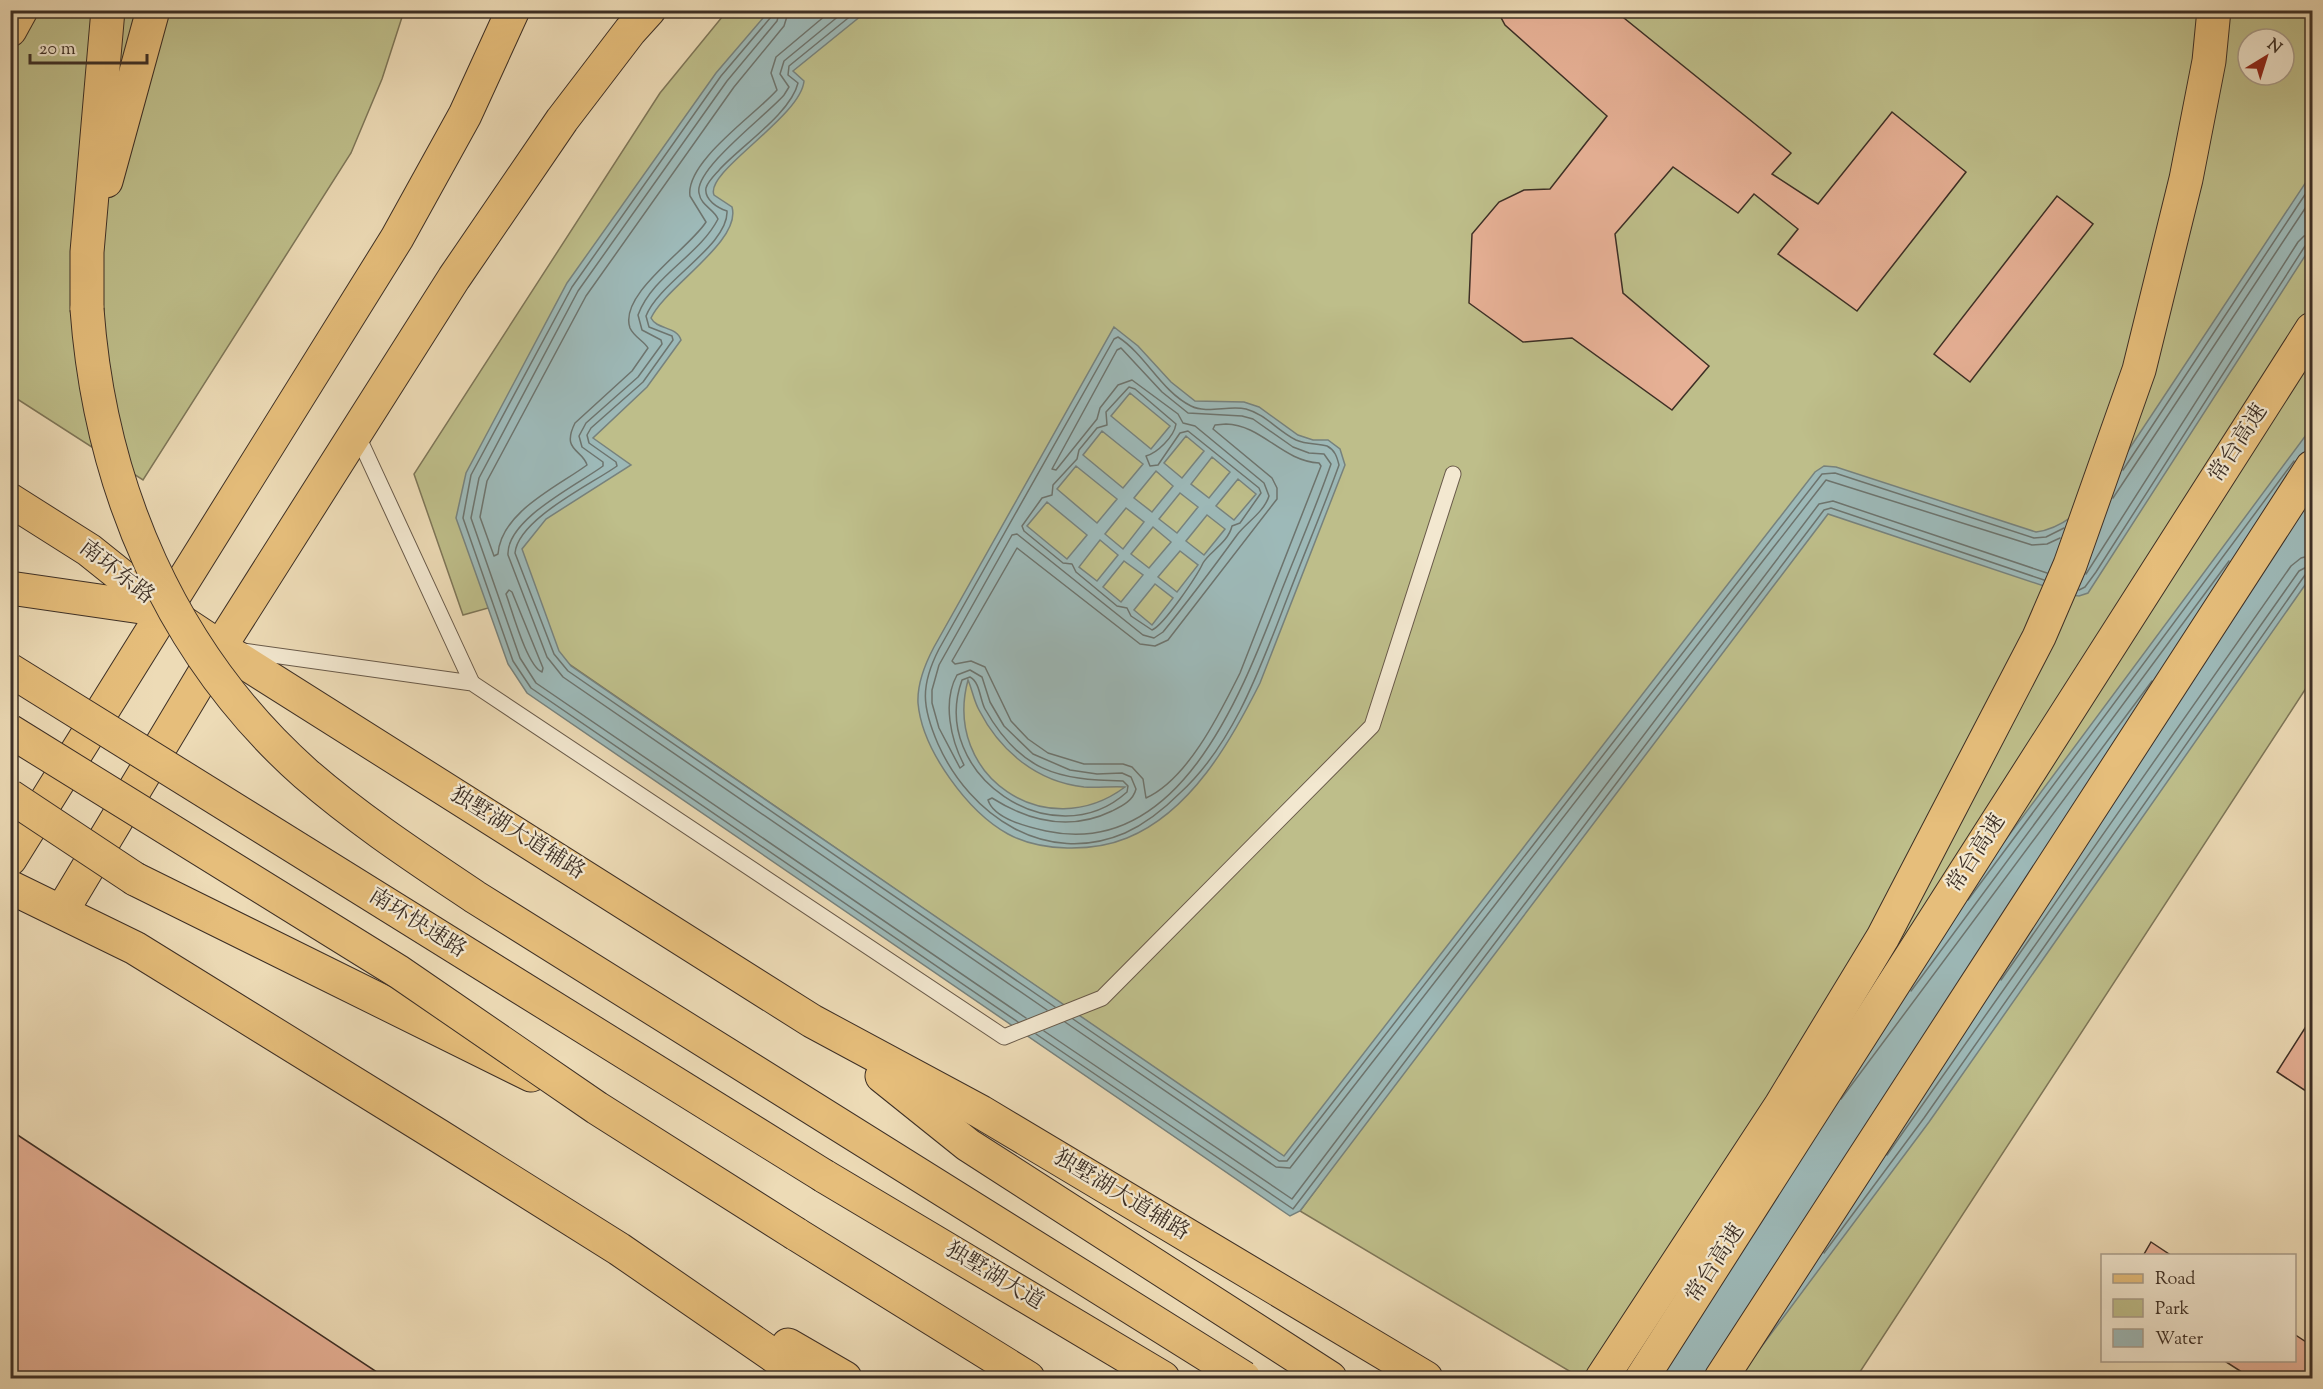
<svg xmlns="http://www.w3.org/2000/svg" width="2323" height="1389" font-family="'Sorts Mill Goudy','Noto Serif SC',serif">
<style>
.green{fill:#bebe8a;stroke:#7e7658;stroke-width:1.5;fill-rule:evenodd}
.water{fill:#9db9b8;stroke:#77827d;stroke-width:1.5;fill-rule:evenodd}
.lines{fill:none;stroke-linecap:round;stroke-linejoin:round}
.shore{stroke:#6d746e;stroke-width:1.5}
.building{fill:#e6b095;stroke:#3d2f25;stroke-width:1.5}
.lane-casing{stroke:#695a49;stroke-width:17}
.primary-casing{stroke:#3d2f25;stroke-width:35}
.highway-casing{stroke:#3d2f25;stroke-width:35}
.lane{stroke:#f3e8d0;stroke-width:15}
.primary{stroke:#e6be7b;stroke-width:33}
.highway{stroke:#e6be7b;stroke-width:33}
.highway-bridge-casing{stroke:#3d2f25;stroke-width:35;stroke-linecap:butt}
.highway-bridge{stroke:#e6be7b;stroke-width:33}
.labels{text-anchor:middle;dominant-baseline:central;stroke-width:4.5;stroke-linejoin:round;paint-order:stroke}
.street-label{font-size:22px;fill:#3d2f25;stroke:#f3e8d0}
</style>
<rect width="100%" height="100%" fill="#eddbb6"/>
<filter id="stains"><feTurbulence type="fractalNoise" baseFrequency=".00333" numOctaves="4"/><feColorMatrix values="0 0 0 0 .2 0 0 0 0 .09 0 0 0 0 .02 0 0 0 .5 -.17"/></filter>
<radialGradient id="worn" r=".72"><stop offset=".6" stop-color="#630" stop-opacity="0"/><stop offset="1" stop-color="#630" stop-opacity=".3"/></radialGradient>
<g class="green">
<polygon points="10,11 404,11 382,79 351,153 143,480 11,395"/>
<path d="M727 11H2312V679L1856 1378H1581L1300 1211 1321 1183 488 608 463 615 414 474 660 93ZM2248 39H2284V75H2248Z"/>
</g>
<g class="water">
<path d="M769 11H867L793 71 804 81C801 117 704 172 714 195L732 207C742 241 665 287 651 318 657 330 677 326 681 340L647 387 593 438 631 465 546 519 522 549 559 651 571 666 1284 1156 1815 472 1824 466 1836 467 2036 532C2062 529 2084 508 2102 490L2312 173V245L2088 593 2079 596 2071 595 1828 514 1300 1211 1290 1216 527 693 508 664 456 518 466 473 567 283 716 73Z"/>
<path d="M1114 327 1138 346 1171 382 1195 401 1244 402 1259 407 1298 435 1313 440H1328L1340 449 1345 465 1260 683C1231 741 1191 812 1127 838 1093 852 1041 852 1008 834 968 812 922 750 918 703 917 683 925 664 934 647ZM1130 393 1170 426 1151 449 1111 416ZM1102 431 1143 464 1123 488 1083 455ZM1186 436 1204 451 1182 478 1164 463ZM1212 457 1230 472 1209 498 1191 484ZM1076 466 1117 499 1097 523 1057 489ZM1156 471 1173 486 1152 512 1134 498ZM1238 479 1256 494 1234 520 1216 506ZM1180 493 1198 507 1177 533 1159 519ZM1047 502 1087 535 1067 559 1027 526ZM1126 508 1144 522 1123 549 1105 534ZM1207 515 1225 529 1204 555 1186 541ZM1153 527 1171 542 1149 568 1131 554ZM1100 540 1118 555 1097 581 1079 567ZM1180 551 1198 565 1177 592 1158 577ZM1124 561 1143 575 1121 602 1103 587ZM1155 584 1173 598 1152 625 1134 610ZM968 680C972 689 974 701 979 710 1000 751 1037 782 1084 787 1098 788 1113 786 1125 787 1046 846 942 776 968 680Z"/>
<polygon points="2312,427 2312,575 1929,1122 1738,1378 1606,1378"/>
</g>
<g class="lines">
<g class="shore">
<polyline points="773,10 771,17 721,76 572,287 471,475 463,518 513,661 531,688 1018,1022"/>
<polyline points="780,10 777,21 727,81 578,291 479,478 471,518 520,658 536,683 1026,1018"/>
<path d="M789 10 784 26 734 87 586 296 487 481 480 517 494 556 498 554C501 512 557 487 587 465 582 449 561 451 575 423L632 371 648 348C644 341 634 337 630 328 618 294 690 248 706 222L690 196C685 162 755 115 777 90L771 73 776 57 832 10"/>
<path d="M846 10 784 61 780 74 789 87 784 95C768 114 694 169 699 193 701 206 714 209 718 219 699 256 653 275 638 315L642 330 661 340 662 344 638 377 586 423 579 436 582 447 603 462V466C579 484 506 519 508 555L547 657 563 677 1047 1010"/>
<path d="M858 10 789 66 788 75 798 83C791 113 741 146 720 169 715 175 708 181 706 188 704 200 718 208 727 211 729 245 659 282 646 316L649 327 672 336 673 340 643 382 591 428 587 435 589 443 616 462 617 466C592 484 518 519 515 553L554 654 568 671 1055 1007"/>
<path d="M1118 337C1146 355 1161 391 1191 406 1207 414 1229 405 1246 409 1265 414 1278 431 1296 440 1307 445 1318 443 1327 446 1335 450 1337 457 1339 465 1324 507 1306 549 1290 591 1263 660 1236 742 1180 793 1165 808 1145 824 1125 833 1046 867 970 816 938 744 922 707 920 686 939 649L1114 339Z"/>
<path d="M1121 348 1162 392 1188 413 1242 416 1253 419 1293 447 1309 453 1324 454 1331 464C1316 507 1298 549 1281 592 1243 690 1181 860 1046 831 1028 827 994 819 988 800L992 798C1030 822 1071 831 1112 811 1122 806 1133 801 1136 789L1131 777 1122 773 1097 774 1070 770 1033 754 1004 726 990 702 982 677 970 670 957 675C942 702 951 740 964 765L960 768 939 728 932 703V690L939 665 1012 535 1017 534 1143 635 1154 638 1163 632C1189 600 1213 568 1237 535 1246 523 1264 512 1269 496L1264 483 1195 426 1183 423 1178 414 1132 380 1118 385 1100 408 1097 419 1056 470 1052 469 1117 350Z"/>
<path d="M1129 387 1135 389 1176 424C1174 437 1157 453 1146 456L1150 466 1158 465 1180 433 1188 431 1259 488 1261 493 1240 523 1232 526C1228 543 1209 552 1203 563 1197 576 1164 625 1152 630L1131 616 1127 608 1117 606 1076 572 1072 564 1063 563 1024 531 1022 526 1042 498 1052 495 1053 485 1077 459 1079 450 1097 428 1107 425 1106 412Z"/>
<path d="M1226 424C1262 425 1282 461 1319 463L1321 466 1240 673C1220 713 1188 779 1146 798L1143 779 1132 767 1123 764H1084L1048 753 1028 739 1011 721 985 667 971 661 955 664 952 661 1017 548 1140 644 1155 646 1168 640 1277 499V488L1272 478 1213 429 1215 425Z"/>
<polyline points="2123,470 2312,184"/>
<polyline points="2113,498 2312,198"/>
<polyline points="2086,574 2298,242 2304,236 2312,235"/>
<path d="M509 590 512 592 543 668 542 672C527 666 512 610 506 594Z"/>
<polyline points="2079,590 2085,587 2096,572 2305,246 2312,242"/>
<path d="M970 677C980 682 980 700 985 709 1020 771 1057 780 1123 781L1128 786 1127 792C1053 859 928 774 962 680Z"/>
<polyline points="1968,900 2294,461"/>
<polyline points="2001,980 2291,566 2301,558 2312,555"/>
<polyline points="1911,991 2229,561"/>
<polyline points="1073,1019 1279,1161 1287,1161 1822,474 1835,473 2034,538 2046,537 2064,528"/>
<polyline points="1065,1022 1276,1167 1290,1168 1826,480 2032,545 2047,544 2060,538"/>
<polyline points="1044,1031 1292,1199 1819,504 1833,501 2047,573"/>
<polyline points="1036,1034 1293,1209 1824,510 1831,508 2044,580"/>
<polyline points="1841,1099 2152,681"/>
<polyline points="1887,1155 2299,571 2312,564"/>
<polyline points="1824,1253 1924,1118 2305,575 2312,572"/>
</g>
</g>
<g class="building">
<polygon points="1497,10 1614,10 1791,153 1772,174 1818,204 1892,112 1966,172 1857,311 1778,254 1798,229 1754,194 1738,213 1673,167 1615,234 1623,293 1709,366 1672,410 1572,338 1523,342 1469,303 1472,234 1499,202 1524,190 1550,189 1607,116 1505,25"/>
<polygon points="2057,196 2093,224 1970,382 1934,354"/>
<polygon points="2312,1017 2312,1095 2277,1072"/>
<polygon points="10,1130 386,1378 10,1378"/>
<polygon points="2151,1242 2172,1256 2143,1256"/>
<polygon points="2294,1334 2312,1346 2312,1378 2251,1378 2223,1360 2294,1360"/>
</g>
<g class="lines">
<defs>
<g id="lane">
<polyline points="356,432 472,683"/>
<polyline points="243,651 472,683 1004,1037 1102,998 1372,726 1453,474"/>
</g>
<g id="primary">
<polyline points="10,500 89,550 164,610 220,647 812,1021 981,1112 1426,1378"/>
<polyline points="10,588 162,610"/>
<polyline points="10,887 135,948 439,1136 619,1249 806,1378"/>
<polyline points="882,1076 968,1145 1330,1378"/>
<polyline points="788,1345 845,1378"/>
</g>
<g id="highway">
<polyline points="10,30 21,10"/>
<polyline points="106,181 153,10"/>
<polyline points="87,309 87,252 108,10"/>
<polyline points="10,859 397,238 465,115 513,10"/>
<polyline points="135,879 531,1075"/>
<polyline points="62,911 220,647 454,278 562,120 630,31 649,10"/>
<polyline points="824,1176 1163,1378"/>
<polyline points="796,1234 1028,1378"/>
<polyline points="1602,1378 1781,1105 1883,937 2039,637 2070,565 2139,370 2186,179 2209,61 2214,10"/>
<polyline points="1642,1378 2312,329"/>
<polyline points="1721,1378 2312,467"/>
</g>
</defs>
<use href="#lane" class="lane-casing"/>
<use href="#primary" class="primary-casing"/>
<use href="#highway" class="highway-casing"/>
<use href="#lane" class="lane"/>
<use href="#primary" class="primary"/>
<use href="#highway" class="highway"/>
<defs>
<g id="highway-bridge">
<path d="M87 309C100 487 171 654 306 774 359 820 417 858 475 897L1244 1378"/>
<polyline points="10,670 824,1176"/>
<polyline points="10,731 399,972 597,1108 796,1234"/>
<polyline points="10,796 135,879"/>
</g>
</defs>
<use href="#highway-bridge" class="highway-bridge-casing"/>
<use href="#highway-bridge" class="highway-bridge"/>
</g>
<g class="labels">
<g class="street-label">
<text transform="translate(2239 444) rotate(-57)">常台高速</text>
<text transform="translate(116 573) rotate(38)">南环东路</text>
<text transform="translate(517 834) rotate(32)">独墅湖大道辅路</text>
<text transform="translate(1977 854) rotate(-57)">常台高速</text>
<text transform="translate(417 924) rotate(32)">南环快速路</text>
<text transform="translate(1121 1196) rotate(31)">独墅湖大道辅路</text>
<text transform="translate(1716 1264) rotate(-57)">常台高速</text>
<text transform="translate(994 1277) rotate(31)">独墅湖大道</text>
</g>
</g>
<rect width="2323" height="1389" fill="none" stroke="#eddbb6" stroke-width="36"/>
<rect x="12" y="12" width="2299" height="1365" fill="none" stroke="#3d2f25" stroke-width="3"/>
<rect x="18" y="18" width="2287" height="1353" fill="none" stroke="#3d2f25" stroke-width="1.5"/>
<rect x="2101" y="1254" width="195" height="108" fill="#f3e8d0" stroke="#aa9e8c" stroke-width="1.5"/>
<rect x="2113" y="1274" width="30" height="9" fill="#e6be7b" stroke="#aa9e8c" stroke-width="1.5"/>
<text x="2155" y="1284" font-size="18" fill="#3d2f25">Road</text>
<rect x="2113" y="1299" width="30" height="18" fill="#bebe8a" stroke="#aa9e8c" stroke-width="1.5"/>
<text x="2155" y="1314" font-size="18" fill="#3d2f25">Park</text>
<rect x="2113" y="1329" width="30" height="18" fill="#9db9b8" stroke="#aa9e8c" stroke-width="1.5"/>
<text x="2155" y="1344" font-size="18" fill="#3d2f25">Water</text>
<g transform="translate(2266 57) rotate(38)"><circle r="28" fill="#f3e8d0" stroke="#aa9e8c" stroke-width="1.5"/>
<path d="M0-4.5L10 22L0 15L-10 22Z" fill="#8f2418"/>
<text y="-9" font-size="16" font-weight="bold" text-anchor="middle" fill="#3d2f25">N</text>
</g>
<path d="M30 54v9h117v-9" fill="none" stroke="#3d2f25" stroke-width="3"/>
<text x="39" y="54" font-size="18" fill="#3d2f25" stroke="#f3e8d0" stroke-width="4.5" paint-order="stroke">20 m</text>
<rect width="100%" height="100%" filter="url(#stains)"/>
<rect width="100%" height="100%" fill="url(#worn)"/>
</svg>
